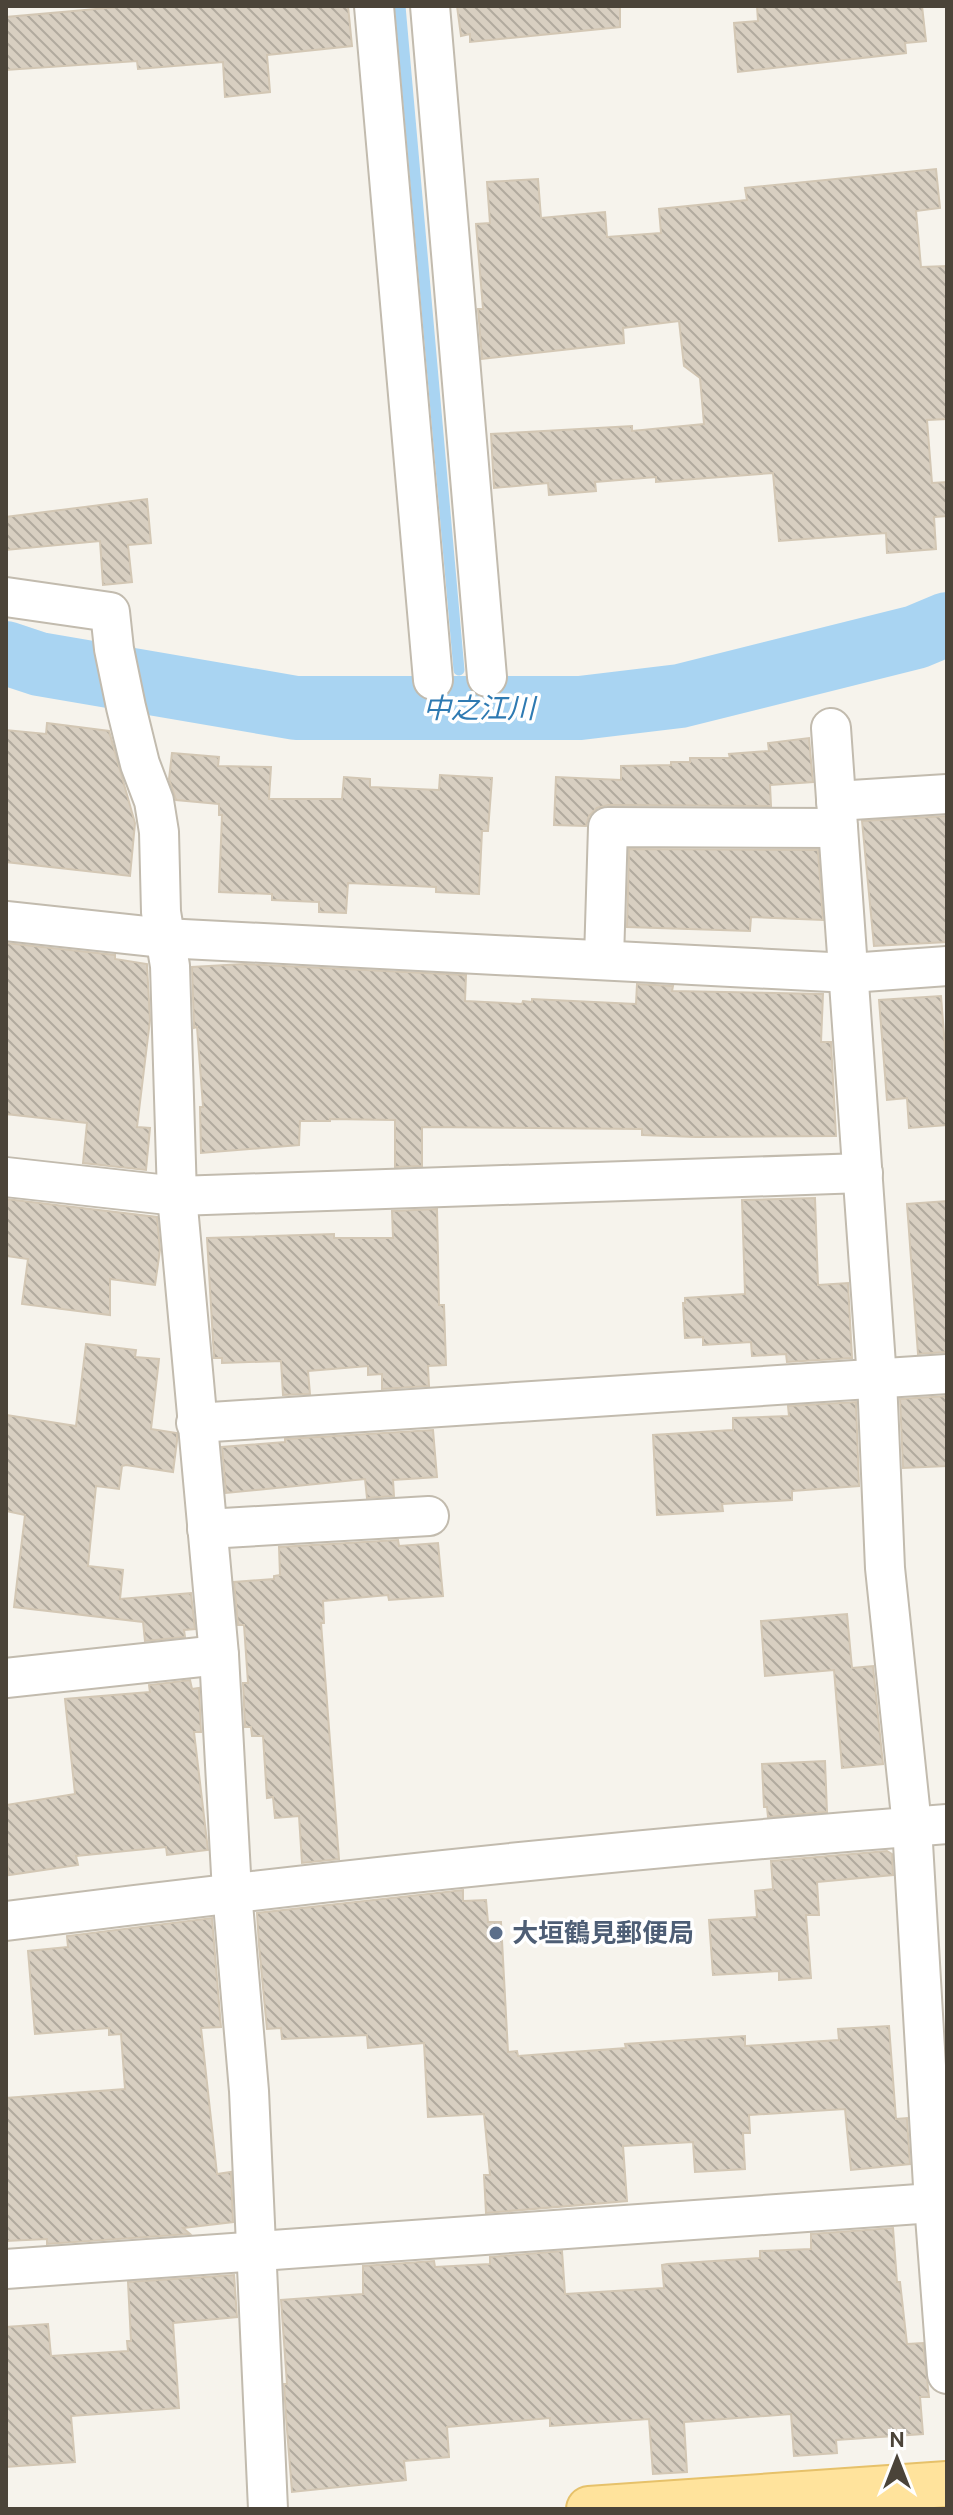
<svg xmlns="http://www.w3.org/2000/svg" width="953" height="2515" font-family="Cabin,'Noto Sans JP',sans-serif">
<style>
.lines{fill:none;stroke-linecap:round;stroke-linejoin:round}
.stream{stroke:#a9d4f2;stroke-width:11}
.river{stroke:#a9d4f2;stroke-width:64}
.building{fill:url(#building-back-hatch);stroke:#d3c7b4;stroke-width:2}
.street-casing{stroke:#c2bbae;stroke-width:42}
.primary-casing{stroke:#e6c16a;stroke-width:48}
.street{stroke:#fff;stroke-width:38}
.primary{stroke:#ffe39c;stroke-width:44}
.service-dot{fill:#5c6f8a;stroke:#fff;stroke-width:3}
.labels{text-anchor:middle;dominant-baseline:central;stroke-width:7;stroke-linejoin:round;paint-order:stroke}
.service-label{font-size:26px;font-weight:bold;fill:#4e5e75;stroke:#fff;text-anchor:start}
.water-label{font-size:28px;font-style:italic;fill:#2e7ab2;stroke:#fff}
</style>
<defs>
<pattern id="building-back-hatch" width="6" height="6" patternUnits="userSpaceOnUse" patternTransform="scale(2)"><rect width="6" height="6" fill="#d8cfc1"/><path d="M-1 5l2 2M0 0l6 6M5-1l2 2" fill="none" stroke="#b1aa9e"/></pattern>
</defs>
<rect width="100%" height="100%" fill="#f6f3ec"/>
<g class="lines">
<polyline class="stream" points="400,6 459,670"/>
<polyline class="river" points="6,653 39,664 296,708 580,708 680,696 916,637 947,624"/>
</g>
<g class="building">
<polygon points="130,6 348,6 352,46 267,55 270,92 225,97 223,62 138,69 137,61 6,70 6,17"/>
<polygon points="457,6 620,6 620,27 470,42 470,34 461,36"/>
<polygon points="757,6 922,6 926,41 905,43 906,53 738,72 734,23 758,21"/>
<polygon points="936,169 940,208 916,211 921,267 947,266 947,419 927,420 932,483 947,482 947,516 934,517 936,549 887,553 886,533 779,541 773,473 656,482 656,477 595,482 596,491 549,495 548,483 494,488 491,434 632,426 632,431 704,424 700,378 684,366 679,321 623,328 624,343 482,359 478,309 483,309 476,224 490,223 487,182 538,179 541,218 605,212 607,237 661,233 659,209 747,200 745,188"/>
<polygon points="147,499 151,543 128,545 132,582 103,585 100,541 6,550 6,517"/>
<polygon points="47,723 109,731 135,823 130,876 6,862 6,730 46,734"/>
<polygon points="809,738 813,782 770,785 771,806 608,805 597,808 589,816 586,826 554,825 556,777 621,780 621,766 671,765 671,762 690,762 690,758 730,758 729,754 769,751 768,743"/>
<polygon points="172,753 219,757 218,766 271,767 269,799 342,799 344,777 370,779 370,787 439,790 440,775 492,778 488,831 482,831 479,894 436,892 436,887 348,883 346,913 319,912 319,902 272,900 272,894 219,892 222,815 219,815 219,804 176,800 169,779"/>
<polygon points="947,816 947,942 874,946 862,821"/>
<polygon points="629,849 818,850 823,920 751,917 750,931 627,927"/>
<polygon points="6,943 115,955 115,959 147,964 150,1020 137,1127 150,1128 146,1170 83,1163 87,1123 6,1114"/>
<polygon points="244,964 466,975 465,1001 522,1004 523,1001 532,1002 532,999 636,1004 637,984 673,986 672,991 823,994 821,1042 831,1042 836,1136 696,1137 642,1135 642,1129 422,1127 422,1166 395,1167 395,1120 330,1119 330,1121 300,1121 299,1145 201,1153 200,1107 203,1107 197,1027 194,1028 192,967"/>
<polygon points="941,996 947,1072 947,1125 909,1128 907,1098 887,1100 879,1000"/>
<polygon points="815,1198 818,1285 848,1283 852,1358 787,1362 786,1354 752,1356 751,1342 703,1345 703,1337 685,1338 683,1303 685,1303 685,1298 745,1294 742,1200"/>
<polygon points="6,1199 157,1217 160,1250 155,1285 110,1279 110,1315 22,1304 28,1259 6,1256"/>
<polygon points="947,1201 947,1352 918,1354 907,1204"/>
<polygon points="437,1209 439,1305 444,1305 446,1365 428,1366 429,1386 382,1389 382,1374 368,1375 368,1366 308,1371 310,1394 283,1395 281,1361 222,1363 222,1358 214,1358 207,1238 334,1234 334,1238 393,1238 392,1211"/>
<polygon points="86,1344 136,1350 135,1357 159,1359 151,1429 177,1433 177,1441 173,1472 126,1465 122,1466 119,1489 96,1486 88,1566 123,1570 120,1599 191,1593 195,1629 184,1630 185,1637 145,1641 143,1622 14,1607 25,1515 6,1511 6,1415 76,1426"/>
<polygon points="947,1396 947,1466 903,1468 900,1399"/>
<polygon points="856,1402 859,1486 792,1491 792,1500 722,1504 723,1511 657,1515 653,1435 733,1430 733,1418 789,1416 788,1406"/>
<polygon points="433,1430 437,1477 393,1480 394,1496 367,1498 365,1479 226,1493 222,1447 285,1442 285,1439"/>
<polygon points="398,1540 399,1546 438,1543 443,1596 389,1600 388,1595 323,1601 324,1623 321,1623 339,1859 302,1863 299,1816 275,1818 273,1797 267,1798 263,1736 252,1736 251,1727 245,1727 243,1683 248,1683 244,1625 238,1625 234,1582 274,1579 274,1576 280,1575 279,1547"/>
<polygon points="847,1614 852,1668 873,1666 883,1764 842,1768 834,1670 765,1676 761,1621"/>
<polygon points="190,1680 192,1689 199,1688 201,1732 194,1732 208,1850 167,1855 166,1847 76,1856 78,1865 9,1875 6,1857 6,1805 75,1794 65,1699 150,1692 149,1685"/>
<polygon points="825,1761 827,1812 768,1817 767,1807 764,1807 762,1764"/>
<polygon points="887,1851 892,1854 893,1875 817,1882 819,1915 806,1915 811,1978 779,1980 779,1971 713,1975 709,1920 757,1917 755,1891 773,1889 771,1861"/>
<polygon points="463,1890 463,1901 486,1900 488,1922 501,1922 508,2052 517,2051 518,2056 626,2048 625,2044 745,2036 745,2046 839,2040 838,2029 889,2026 896,2119 907,2118 910,2164 851,2170 845,2109 749,2115 750,2133 743,2133 745,2169 695,2172 693,2142 623,2146 627,2201 486,2213 484,2175 490,2175 484,2114 428,2117 424,2043 368,2048 367,2035 282,2039 281,2028 267,2029 259,1946 257,1913"/>
<polygon points="212,1918 221,2027 201,2028 217,2174 231,2172 233,2222 183,2228 190,2234 47,2244 47,2239 6,2241 6,2098 125,2089 121,2034 109,2035 109,2028 35,2034 28,1951 68,1947 67,1936"/>
<polygon points="893,2228 897,2282 900,2282 907,2344 923,2343 929,2397 920,2397 923,2434 836,2440 837,2453 794,2456 791,2414 684,2422 687,2472 653,2474 649,2419 550,2426 550,2418 447,2427 449,2457 404,2461 406,2480 292,2492 286,2417 284,2384 287,2384 281,2300 363,2294 363,2266 434,2261 435,2267 490,2264 490,2257 562,2251 565,2294 664,2288 662,2265 667,2264 760,2258 760,2251 811,2249 811,2234"/>
<polygon points="234,2275 237,2317 173,2323 179,2408 71,2416 75,2462 6,2467 6,2327 48,2324 51,2356 128,2351 127,2341 131,2341 128,2282"/>
</g>
<g class="lines">
<defs>
<g id="street">
<polyline points="374,6 433,680"/>
<polyline points="430,6 487,677"/>
<polyline points="6,597 110,612 114,649 126,707 140,764 154,801 159,832 161,912 170,966 177,1196 219,1655 232,1892 249,2091 268,2509"/>
<polyline points="831,728 877,1379 885,1568 912,1826 934,2203 947,2374"/>
<polyline points="836,801 947,794"/>
<polyline points="6,921 164,938 850,973 947,966"/>
<polyline points="604,959 608,827 838,828"/>
<polyline points="6,1177 177,1196 863,1173"/>
<polyline points="196,1423 947,1374"/>
<polyline points="207,1529 429,1516"/>
<polyline points="6,1678 219,1655"/>
<path d="M6 1921C319 1881 632 1848 947 1824"/>
<polyline points="6,2269 947,2202"/>
</g>
<polyline id="primary" points="589,2509 947,2484"/>
</defs>
<use href="#street" class="street-casing"/>
<use href="#primary" class="primary-casing"/>
<use href="#street" class="street"/>
<use href="#primary" class="primary"/>
</g>
<circle class="service-dot" cx="496" cy="1933" r="8"/>
<g class="labels">
<g class="service-label">
<text x="512" y="1933">大垣鶴見郵便局</text>
</g>
<g class="water-label">
<text x="479" y="708">中之江川</text>
</g>
</g>
<rect width="953" height="2515" fill="none" stroke="#4b4439" stroke-width="16"/>
<g transform="translate(897 2459)" stroke="#ffffff" stroke-width="6" paint-order="stroke">
<path d="M0-6L14 30L0 20L-14 30Z" fill="#4b4439"/>
<text y="-12" font-size="22" font-weight="bold" text-anchor="middle" fill="#4b4439">N</text>
</g>
</svg>
